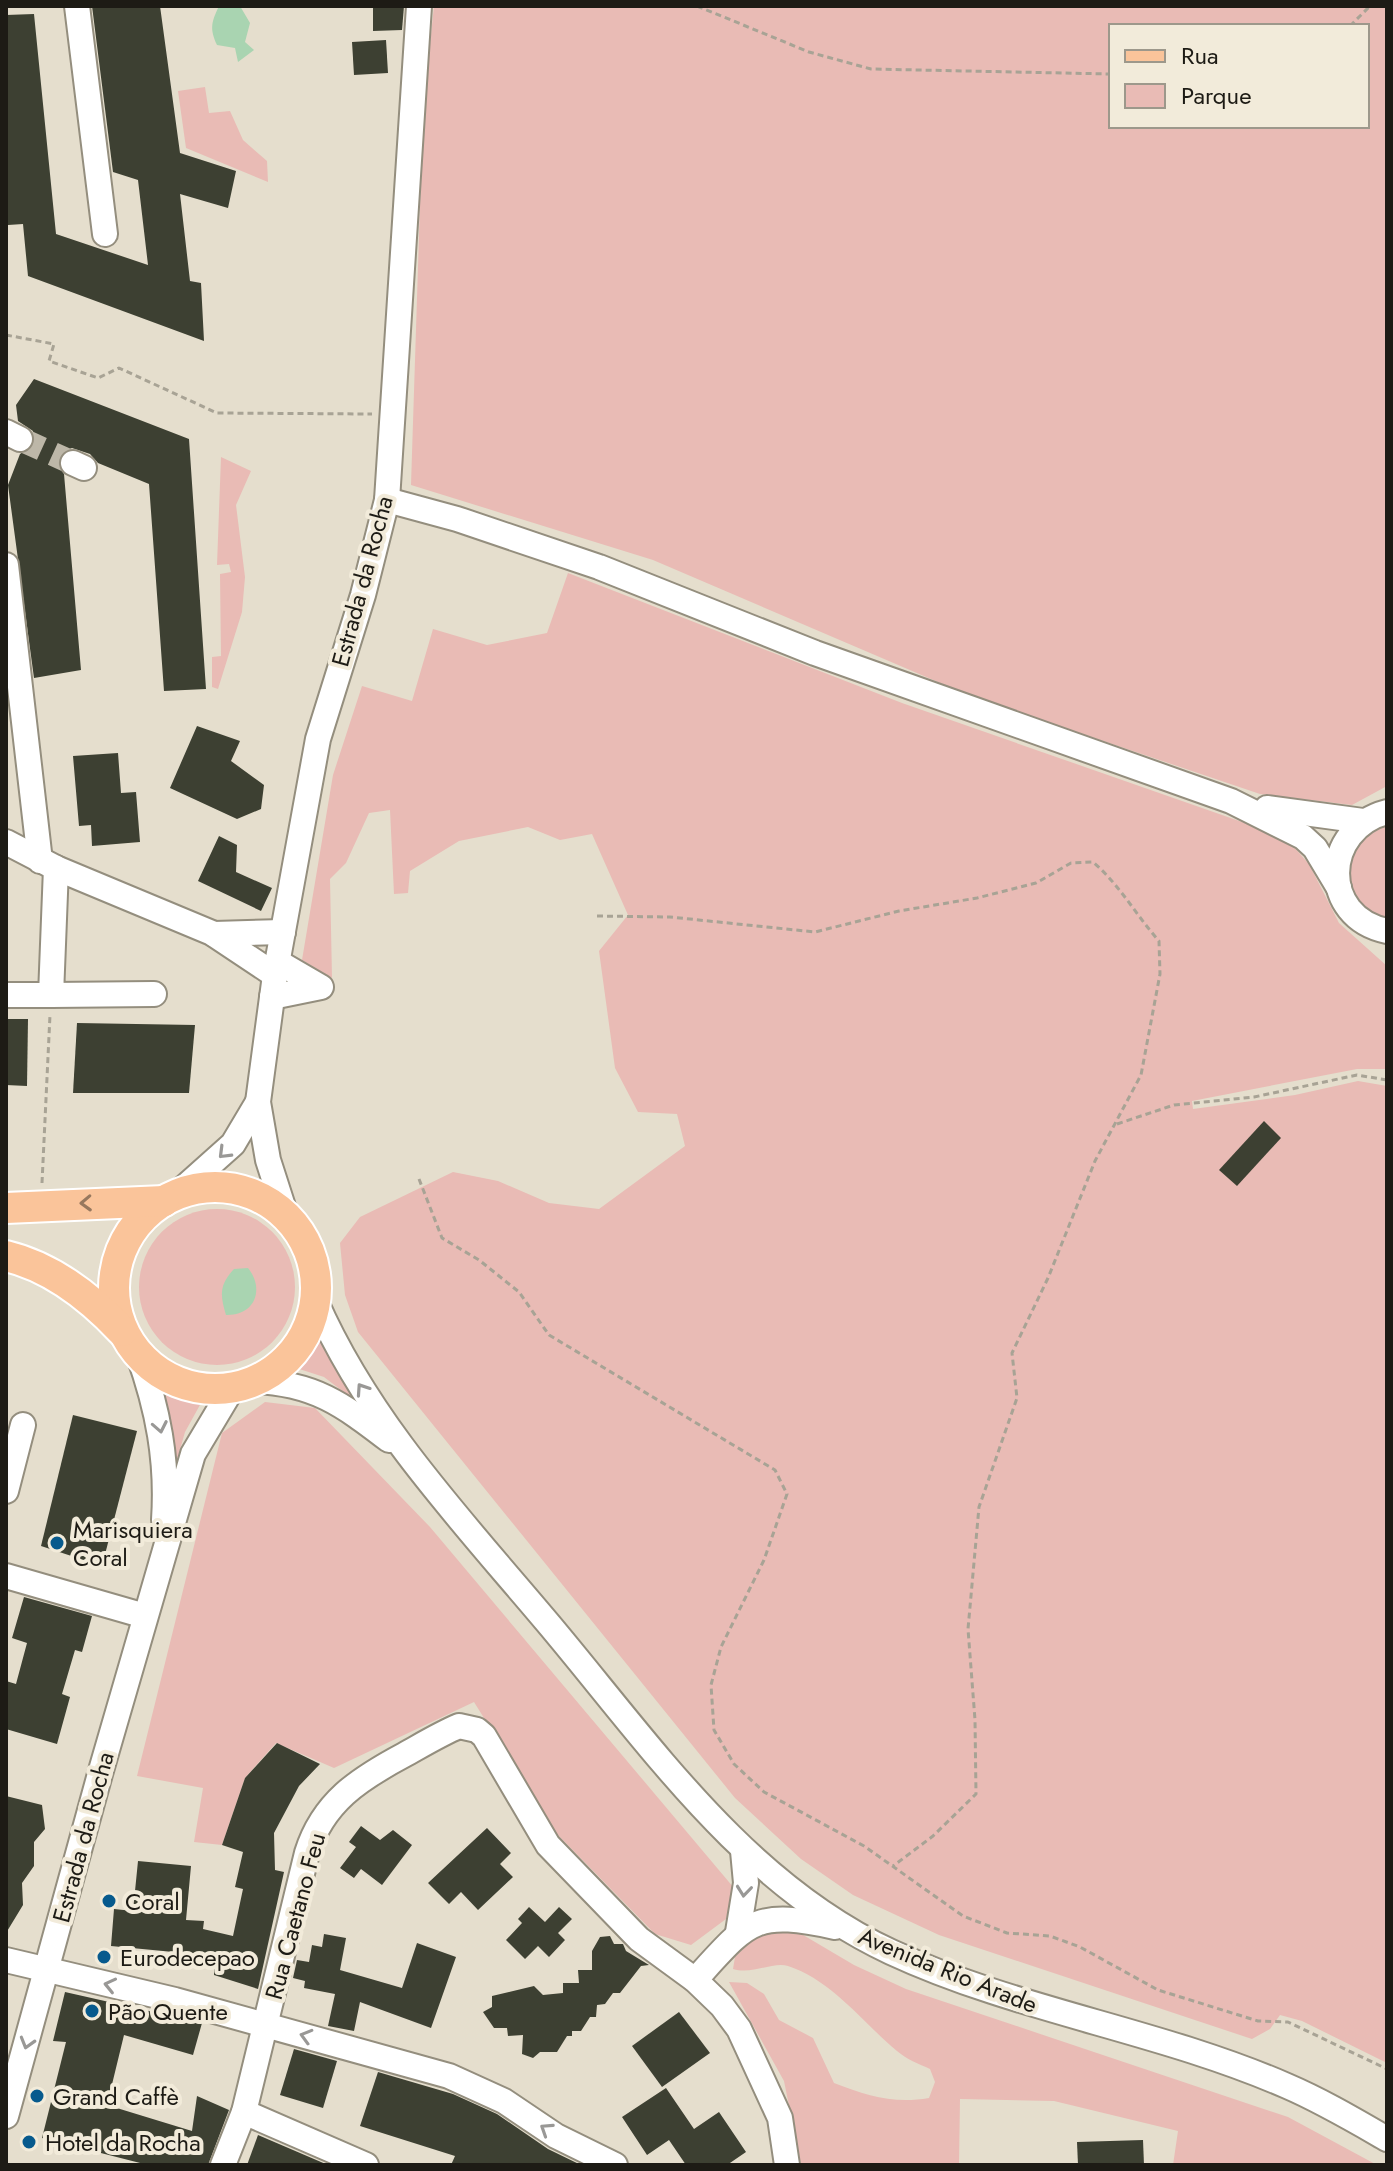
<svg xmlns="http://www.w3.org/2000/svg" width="1393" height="2171" font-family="Jost,sans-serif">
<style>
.green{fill:#e9bbb5;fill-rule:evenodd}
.water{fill:#a9d4b1}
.building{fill:#3d4032}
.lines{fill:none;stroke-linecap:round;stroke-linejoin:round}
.minor-tunnel{stroke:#bdb7a8;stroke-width:24;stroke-dasharray:24 12;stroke-linecap:butt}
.minor-casing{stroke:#948e7e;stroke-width:28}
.major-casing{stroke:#fff;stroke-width:34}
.path{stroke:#a8a395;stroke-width:3;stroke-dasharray:6 4;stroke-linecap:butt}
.minor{stroke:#fff;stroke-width:24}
.major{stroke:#fac49a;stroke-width:30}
.oneway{stroke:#999896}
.oneway2{stroke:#97785e}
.poi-dot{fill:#075a8d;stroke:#f2ebda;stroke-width:3}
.labels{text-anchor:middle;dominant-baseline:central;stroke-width:8;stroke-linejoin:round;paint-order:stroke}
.street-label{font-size:24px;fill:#1d1b15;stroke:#f2ebda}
.poi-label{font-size:24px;fill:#1d1b15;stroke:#f2ebda;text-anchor:start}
</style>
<rect width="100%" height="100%" fill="#e5decd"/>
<g class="green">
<path d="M434 6H1387V786L1352 805 1260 794 973 697 653 560 411 485 423 111ZM1111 26H1367V126H1111Z"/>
<polygon points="205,87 209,113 230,111 243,140 267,161 268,182 186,148 178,91"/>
<polygon points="221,457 251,471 236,505 245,577 242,612 218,689 212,687 212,657 221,656 220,574 231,572 229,564 217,565"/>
<polygon points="568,573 902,703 1285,837 1309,864 1339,923 1387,966 1387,1069 1357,1069 1192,1101 1193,1109 1295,1095 1358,1081 1387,1086 1387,2063 1302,2021 1280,2015 1270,2029 1252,2039 939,1935 853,1895 801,1859 735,1798 358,1332 345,1295 340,1243 360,1217 453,1172 498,1181 549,1203 599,1209 685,1146 677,1114 638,1112 615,1068 599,951 628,915 592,834 560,840 528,827 459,841 410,871 408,893 394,894 390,810 369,813 346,863 330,879 332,978 302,960 333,775 362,686 412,701 433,629 487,645 547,633"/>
<path d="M1387 826V921C1378 916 1366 912 1360 905 1332 875 1354 838 1387 826Z"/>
<circle cx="217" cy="1287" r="78"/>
<polygon points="316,1326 362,1406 324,1377 287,1365"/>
<polygon points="158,1383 183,1391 206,1394 185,1432 175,1467"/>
<polygon points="265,1402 315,1408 430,1527 734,1888 726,1919 691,1945 655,1934 555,1832 474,1702 334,1768 276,1743 245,1778 222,1845 194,1842 203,1788 137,1776 222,1433"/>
<path d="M793 1929 854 1965 906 1989 1288 2117 1377 2165H1173L1178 2131 1054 2101 960 2099 959 2165H801L784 2081 729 1982 747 1983 764 1994 779 2020 813 2038 834 2083C867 2096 894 2104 929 2098L935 2082 930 2069C919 2064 906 2059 897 2051 862 2022 833 1981 788 1966 774 1961 753 1975 733 1969L735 1957 761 1931Z"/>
</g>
<g class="water">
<path d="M219 6H240L250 23 245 42 254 50 238 62 235 48 217 45C209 28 212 21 219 6Z"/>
<path d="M248 1268C265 1289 255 1316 226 1315 220 1295 219 1285 234 1269Z"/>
</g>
<g class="building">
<polygon points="92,6 160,6 180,153 236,171 228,208 180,194 190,281 201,283 204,341 28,276 23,224 8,225 6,15 34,14 56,234 148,265 138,180 113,172"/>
<polygon points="373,6 404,6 402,30 373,31"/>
<polygon points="386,40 388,73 354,75 352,42"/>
<polygon points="34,379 189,439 206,689 164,691 149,484 98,463 90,454 72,448 64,451 58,464 64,474 81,670 34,678 8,485 20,454 34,445 33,431 18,421 16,405"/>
<polygon points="197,726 240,741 231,761 264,785 261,809 237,819 170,788"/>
<polygon points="118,753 121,793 136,792 140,842 92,846 91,825 79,826 73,756"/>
<polygon points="219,836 237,845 236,872 272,888 261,911 198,881"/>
<polygon points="6,1019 28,1019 27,1086 6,1085"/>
<polygon points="77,1023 195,1025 189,1093 73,1093"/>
<polygon points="1264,1121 1281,1138 1237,1186 1219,1170"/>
<polygon points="73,1415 137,1431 102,1566 41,1546"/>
<polygon points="24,1597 92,1616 82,1652 75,1650 62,1694 70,1697 57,1744 6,1729 6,1681 16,1684 27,1643 12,1638"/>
<polygon points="277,1743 320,1764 299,1786 274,1833 275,1870 284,1872 258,1989 214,1975 215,1956 111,1946 114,1909 133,1911 138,1861 191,1866 186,1920 204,1921 203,1929 233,1936 243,1889 235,1887 243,1852 222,1845 245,1778"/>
<polygon points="6,1796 42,1805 45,1829 34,1842 34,1866 22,1883 23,1905 6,1933"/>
<polygon points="361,1826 380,1840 393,1830 412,1845 382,1885 361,1869 354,1878 340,1868 356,1847 349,1842"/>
<polygon points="487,1828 511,1853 500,1864 513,1877 478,1910 461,1892 449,1904 428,1883"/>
<polygon points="529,1907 545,1922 559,1907 572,1919 558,1933 565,1940 549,1957 538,1946 525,1959 506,1940 522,1923 518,1919"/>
<polygon points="324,1934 346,1938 340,1970 402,1988 417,1943 456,1957 431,2028 360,2002 354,2031 328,2026 335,1994 304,1988 305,1981 293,1978 297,1960 309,1962 312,1945 322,1947"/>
<polygon points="610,1936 614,1944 623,1944 626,1951 649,1965 641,1966 620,1993 613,1993 605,2004 597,2005 596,2017 590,2017 581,2031 572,2031 572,2036 567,2036 557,2052 540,2052 533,2058 522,2054 523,2035 508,2036 507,2028 494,2028 483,2012 492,2007 492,1996 534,1986 543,1995 563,1993 563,1983 579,1983 578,1970 592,1970 592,1951 600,1937"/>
<polygon points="65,1992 202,2023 193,2055 124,2035 107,2105 192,2131 197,2096 229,2110 208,2165 148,2165 42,2138 66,2042 53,2041"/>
<polygon points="679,2012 710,2053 662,2087 632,2046"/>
<polygon points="294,2049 337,2061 323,2108 280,2095"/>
<polygon points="378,2072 453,2094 497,2114 548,2149 581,2165 451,2165 455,2156 360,2126"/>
<polygon points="666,2088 694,2129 719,2112 746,2152 727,2165 686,2165 669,2140 647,2155 622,2117"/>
<polygon points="258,2135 328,2165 247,2165"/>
<polygon points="1143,2140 1144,2165 1078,2165 1077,2142"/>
</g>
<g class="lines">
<polyline class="minor-tunnel" points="20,439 73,463"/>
<defs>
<g id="minor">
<polyline points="77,6 105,234"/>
<polyline points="6,432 20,439"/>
<polyline points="73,463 84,468"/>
<polyline points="387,500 457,519 599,567 815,653 1231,801 1303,837 1315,848 1339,888"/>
<polyline points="6,565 40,861"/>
<polyline points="1267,808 1363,821"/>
<path d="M1387 812C1322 829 1319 917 1387 931"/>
<polyline points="6,842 56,868 212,933 275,975"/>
<polyline points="56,868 51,995 154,994"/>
<polyline points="214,934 283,932"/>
<polyline points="6,995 51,995"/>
<polyline points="272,997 321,987 278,962"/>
<polyline points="177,1194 233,1144 258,1102"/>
<polyline points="286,1216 268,1160 258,1102 275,975 318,739 363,595 387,500 419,6"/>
<path d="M316 1302C369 1423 462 1521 547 1622 649 1743 743 1883 891 1952 1018 2011 1159 2030 1287 2086 1322 2101 1354 2120 1387 2139"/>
<path d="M138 1353C158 1409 168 1460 164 1520"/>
<path d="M253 1381C314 1383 342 1404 389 1440"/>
<polyline points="6,1491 23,1425"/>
<polyline points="6,1576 145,1616"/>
<polyline points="738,1932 746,1883 743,1851"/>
<polyline points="6,1960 175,2000 449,2076 504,2101 556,2136 615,2165"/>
<path d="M695 1980C748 1922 753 1909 835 1927"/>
<polyline points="244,2112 366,2165"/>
<polyline points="6,2116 100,1774 193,1454 233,1387"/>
<path d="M223 2165 244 2112 307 1853C323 1802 359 1779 404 1755 422 1745 440 1734 459 1726L477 1730 484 1736 548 1845 639 1939 695 1980 722 2006 739 2029 780 2118 787 2165"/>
</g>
<g id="major">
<circle cx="215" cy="1288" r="101"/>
<polyline points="6,1208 164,1201"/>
<path d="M6 1256C52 1267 90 1297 122 1331"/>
</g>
</defs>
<use href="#minor" class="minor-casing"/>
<use href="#major" class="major-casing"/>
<g class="path">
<polyline points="697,6 809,52 871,69 1111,74"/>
<polyline points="1350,26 1370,6"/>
<polyline points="6,335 54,344 49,361 98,378 119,368 217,413 372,414"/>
<path d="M597 916 670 917 815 932 899 911 977 898 1036 883 1071 863 1093 862C1119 884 1136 915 1159 941L1160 974 1141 1075 1095 1161 1048 1278 1012 1353 1017 1398 979 1507 968 1629 975 1720 976 1794 933 1836 893 1866"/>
<polyline points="1117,1124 1174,1105 1254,1097 1357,1075 1387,1080"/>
<polyline points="419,1179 442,1238 479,1260 519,1292 549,1335 775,1470 787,1494 764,1560 721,1647 711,1685 714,1730 734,1764 764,1792 864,1846 963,1916 1007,1933 1050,1936 1080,1947 1158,1990 1258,2021 1288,2022 1387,2069"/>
<polyline points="42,1183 50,1015"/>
</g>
<use href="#minor" class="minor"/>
<use href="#major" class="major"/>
</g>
<defs><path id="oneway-chevron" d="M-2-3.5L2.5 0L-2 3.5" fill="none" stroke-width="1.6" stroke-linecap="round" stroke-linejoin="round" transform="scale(2)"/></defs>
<g class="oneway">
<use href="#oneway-chevron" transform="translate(224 1153) rotate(135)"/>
<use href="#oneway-chevron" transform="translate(362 1389) rotate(-124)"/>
<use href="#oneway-chevron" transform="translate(160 1427) rotate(79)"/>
<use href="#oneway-chevron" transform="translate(744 1891) rotate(96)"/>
<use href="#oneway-chevron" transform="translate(110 1985) rotate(-167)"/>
<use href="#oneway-chevron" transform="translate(306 2036) rotate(-164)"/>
<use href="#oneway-chevron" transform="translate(27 2043) rotate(106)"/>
<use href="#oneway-chevron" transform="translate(546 2129) rotate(-147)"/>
</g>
<use class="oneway2" href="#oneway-chevron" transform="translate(86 1203) rotate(178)"/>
<g class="poi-dot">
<circle cx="57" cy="1543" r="8"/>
<circle cx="109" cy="1901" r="8"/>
<circle cx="104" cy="1957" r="8"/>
<circle cx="92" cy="2011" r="8"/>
<circle cx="37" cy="2096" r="8"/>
<circle cx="29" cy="2142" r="8"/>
</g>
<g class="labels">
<g class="street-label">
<text transform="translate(362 581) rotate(-75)">Estrada da Rocha</text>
<text transform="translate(83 1837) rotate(-75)">Estrada da Rocha</text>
<text transform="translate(295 1916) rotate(-75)">Rua Caetano Feu</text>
<text transform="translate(948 1970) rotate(22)">Avenida Rio Arade</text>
</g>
<g class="poi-label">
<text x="73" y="1529">Marisquiera<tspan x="73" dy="28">Coral</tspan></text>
<text x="125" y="1901">Coral</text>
<text x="120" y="1957">Eurodecepao</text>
<text x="108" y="2011">Pão Quente</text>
<text x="53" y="2096">Grand Caffè</text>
<text x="45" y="2142">Hotel da Rocha</text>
</g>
</g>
<rect width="1393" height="2171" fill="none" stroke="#1d1b15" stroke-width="16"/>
<rect x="1109" y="24" width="260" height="104" fill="#f2ebda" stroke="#9d988b" stroke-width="2"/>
<rect x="1125" y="50" width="40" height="12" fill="#fac49a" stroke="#9d988b" stroke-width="2"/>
<text x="1181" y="64" font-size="24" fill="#1d1b15">Rua</text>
<rect x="1125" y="84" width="40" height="24" fill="#e9bbb5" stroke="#9d988b" stroke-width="2"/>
<text x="1181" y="104" font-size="24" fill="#1d1b15">Parque</text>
</svg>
